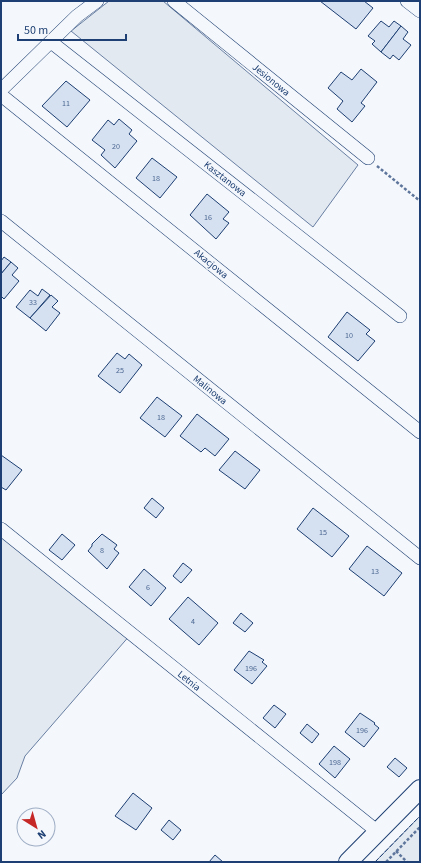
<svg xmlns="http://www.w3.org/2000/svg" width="421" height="863" font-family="'Source Sans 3',sans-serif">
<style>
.green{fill:#e3e9f0;stroke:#687fa3}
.building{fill:#d5e0f0;stroke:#1d3f73}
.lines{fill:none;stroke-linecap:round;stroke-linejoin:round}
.street-casing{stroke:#1d3f73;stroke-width:14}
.secondary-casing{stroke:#1d3f73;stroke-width:20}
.path{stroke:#5e769c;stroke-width:2.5;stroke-dasharray:3 2;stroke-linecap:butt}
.street{stroke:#f4f7fb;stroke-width:13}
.secondary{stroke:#f4f7fb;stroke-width:18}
.fence{stroke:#1d3f73;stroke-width:1;stroke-dasharray:5 2;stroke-linecap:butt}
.labels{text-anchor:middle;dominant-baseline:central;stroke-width:3;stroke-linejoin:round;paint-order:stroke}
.number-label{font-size:8px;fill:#4b6792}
.street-label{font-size:10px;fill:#1d3f73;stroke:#f4f7fb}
</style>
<rect width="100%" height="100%" fill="#f4f7fb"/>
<g class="green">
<polygon points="109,1 163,1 358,165 313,227 71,31"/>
<polygon points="1,529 131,634 25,756 17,778 1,795"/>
<polygon points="420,816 420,862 375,862"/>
</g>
<g class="building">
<polygon points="320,1 364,1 373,8 356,29"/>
<polygon points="381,21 389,27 394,21 401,26 381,52 372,44 375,41 368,36"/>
<polygon points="401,26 408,32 403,39 411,45 399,60 393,55 390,59 381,52"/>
<polygon points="361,69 377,82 361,103 365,106 352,122 337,109 343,101 328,88 341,72 352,80"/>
<polygon points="66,81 90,100 67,127 42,106"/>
<polygon points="119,119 132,130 129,134 137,141 115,168 101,155 105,150 92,140 108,120 114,125"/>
<polygon points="152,158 177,177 160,198 136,178"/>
<polygon points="207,194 229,212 223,219 229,223 216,239 190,215"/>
<polygon points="4,257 11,262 1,274 1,261"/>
<polygon points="11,262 18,268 12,275 19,281 4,299 1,296 1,274"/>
<polygon points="42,289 50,295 30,318 16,307 30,290 38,296"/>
<polygon points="51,295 58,301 52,307 60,313 46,331 30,318"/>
<polygon points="347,312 370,330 366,334 375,341 358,361 328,337"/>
<polygon points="117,353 125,359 129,354 142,365 120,393 98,376"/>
<polygon points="157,397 182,416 165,437 140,418"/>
<polygon points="197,414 229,439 215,456 205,448 201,452 180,436"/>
<polygon points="235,451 260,470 245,489 219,470"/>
<polygon points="1,455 22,470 6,490 1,487"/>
<polygon points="152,498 164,508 156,518 144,508"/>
<polygon points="313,508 349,536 332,557 297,529"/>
<polygon points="62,534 75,545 62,560 49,550"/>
<polygon points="102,534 117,545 114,549 119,553 107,569 88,551 92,546 92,544"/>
<polygon points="367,546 402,573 384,596 349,569"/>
<polygon points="183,563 192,570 181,583 173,576"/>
<polygon points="144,569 166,588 151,606 129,587"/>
<polygon points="188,597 218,623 199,645 169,619"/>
<polygon points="241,613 253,623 245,632 233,623"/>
<polygon points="249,651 264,660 262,662 267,666 252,684 234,670"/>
<polygon points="274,705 286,714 275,728 263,718"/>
<polygon points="360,713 375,723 374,724 379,728 364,747 345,732"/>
<polygon points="307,724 319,734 312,743 300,733"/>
<polygon points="334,746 350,759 335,778 319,764"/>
<polygon points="395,758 407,768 399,777 387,767"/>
<polygon points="133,793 152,808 136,830 115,816"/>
<polygon points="169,820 181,830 173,840 161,830"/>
<polygon points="215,855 223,862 209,862"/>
</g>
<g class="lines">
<defs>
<g id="street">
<polyline points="174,1 368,158"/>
<polyline points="407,1 420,11"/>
<polyline points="51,42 400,316"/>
<polyline points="1,90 77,16 97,1"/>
<polyline points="1,95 420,432"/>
<polyline points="1,221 420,558"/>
<polyline points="1,529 378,832"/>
</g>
<polyline id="secondary" points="348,862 420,789"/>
</defs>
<use href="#street" class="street-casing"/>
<use href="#secondary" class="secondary-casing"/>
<g class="path">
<polyline points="377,166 420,201"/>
<polyline points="396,851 407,862"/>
<polyline points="386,862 420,827"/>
</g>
<use href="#street" class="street"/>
<use href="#secondary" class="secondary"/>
<polyline class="fence" points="375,862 420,816"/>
</g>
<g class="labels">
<g class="number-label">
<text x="66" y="103">11</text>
<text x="116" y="146">20</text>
<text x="156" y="178">18</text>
<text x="208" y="217">16</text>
<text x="33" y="302">33</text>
<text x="349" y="335">10</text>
<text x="120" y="370">25</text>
<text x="161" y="417">18</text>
<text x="323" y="532">15</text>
<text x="102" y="550">8</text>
<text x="375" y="571">13</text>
<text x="148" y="587">6</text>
<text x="193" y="621">4</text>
<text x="251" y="668">196</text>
<text x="362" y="730">196</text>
<text x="335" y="762">198</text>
</g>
<g class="street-label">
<text transform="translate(271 80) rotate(39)">Jesionowa</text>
<text transform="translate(225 179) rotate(38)">Kasztanowa</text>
<text transform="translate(211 264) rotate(39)">Akacjowa</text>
<text transform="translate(210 390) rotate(39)">Malinowa</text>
<text transform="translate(189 681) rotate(39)">Letnia</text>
</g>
</g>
<rect width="421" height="863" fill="none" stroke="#1d3f73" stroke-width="4"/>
<g transform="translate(36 827) rotate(143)"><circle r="19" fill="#f4f7fb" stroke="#9eadc5"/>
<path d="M0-3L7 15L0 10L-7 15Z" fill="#c62828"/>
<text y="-6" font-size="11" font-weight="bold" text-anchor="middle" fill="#1d3f73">N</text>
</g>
<path d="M18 34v6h108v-6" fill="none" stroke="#1d3f73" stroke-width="2"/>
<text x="24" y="34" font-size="12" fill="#1d3f73" stroke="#f4f7fb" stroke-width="3" paint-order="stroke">50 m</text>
</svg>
